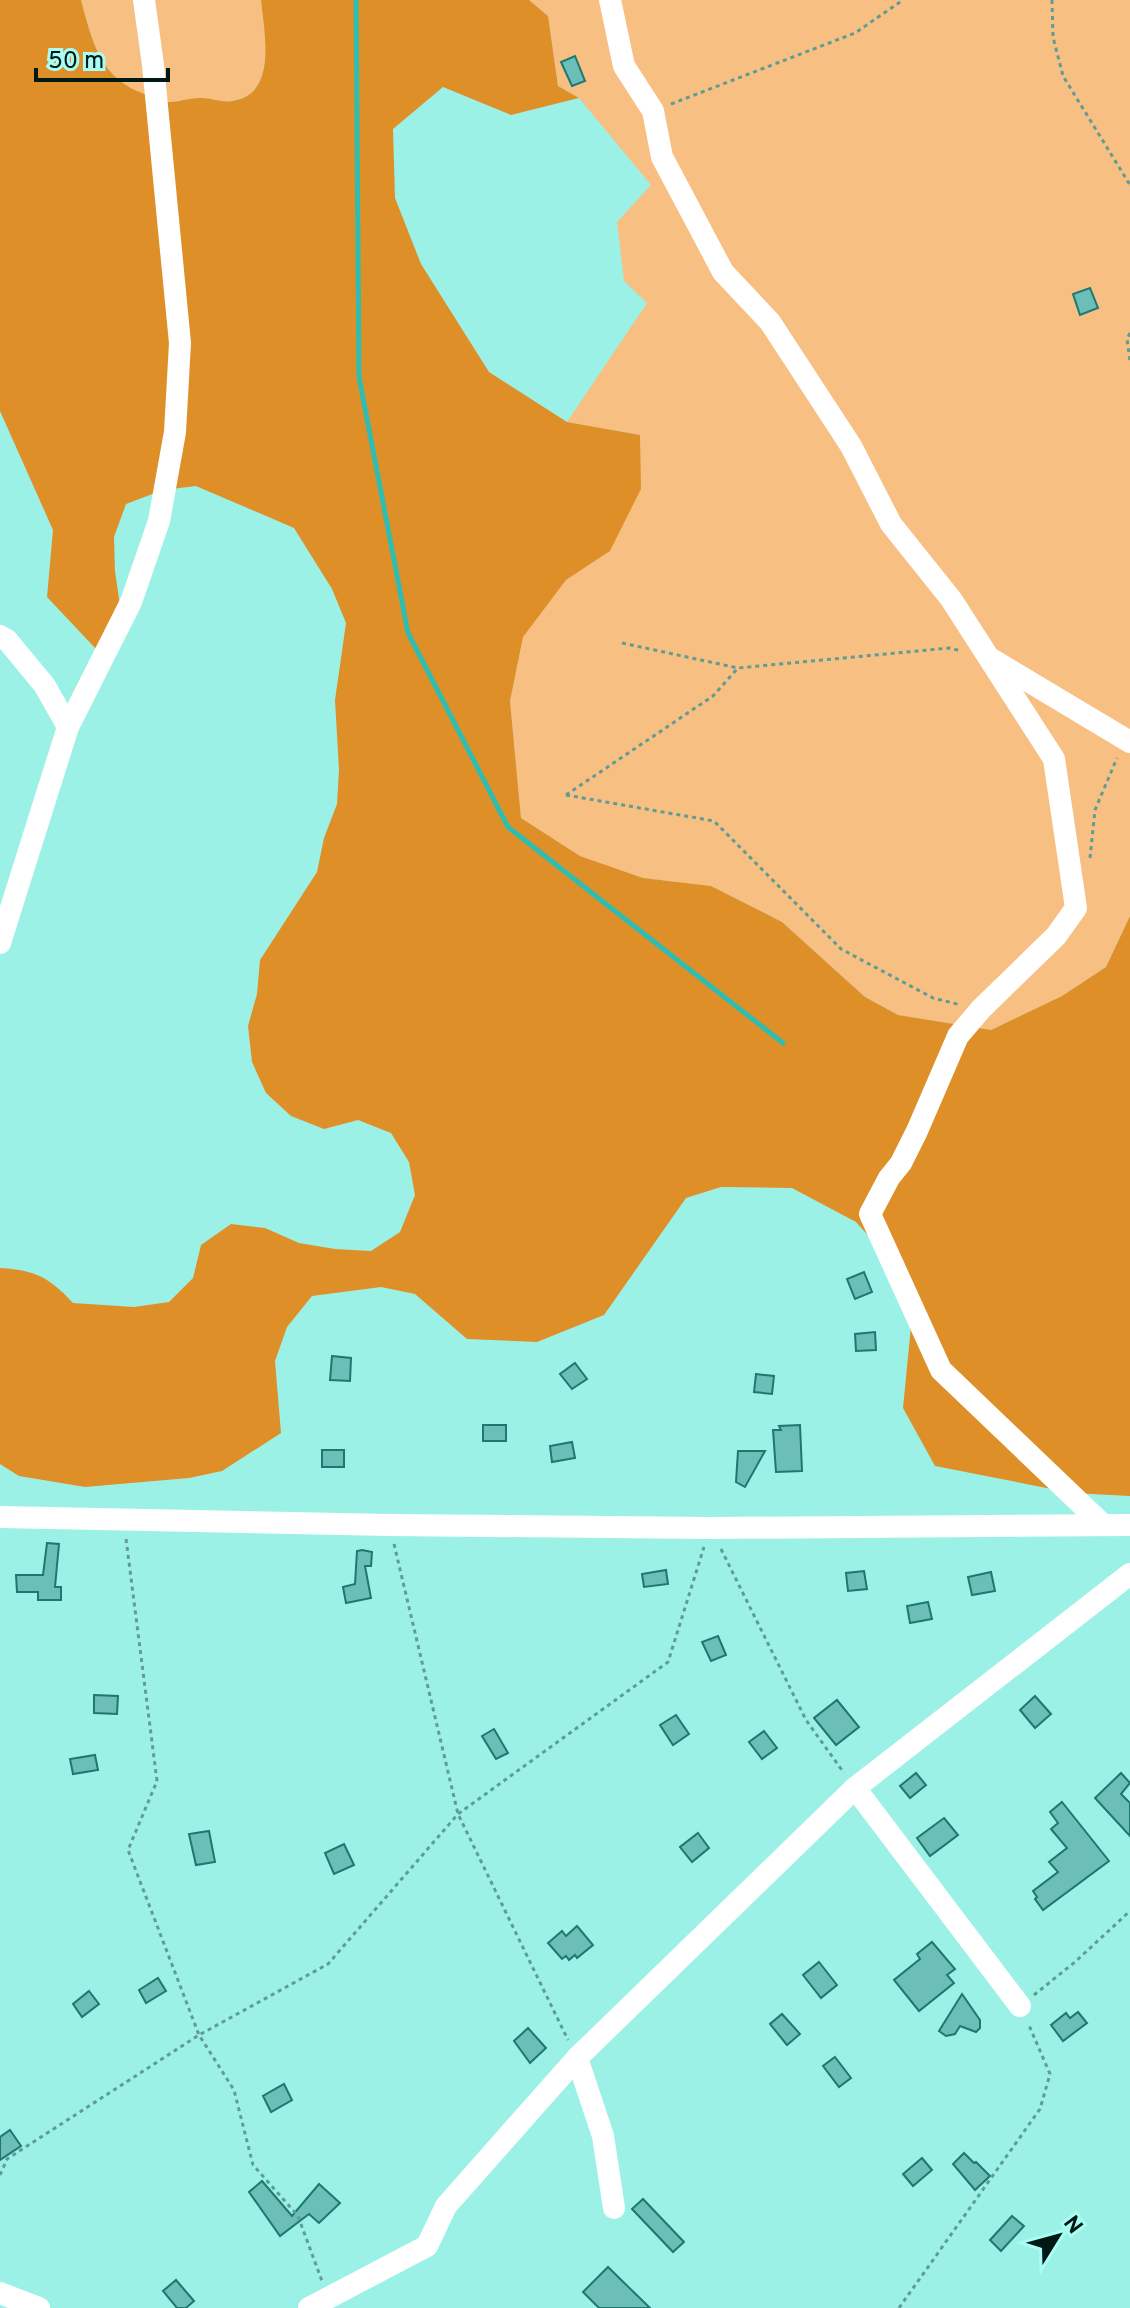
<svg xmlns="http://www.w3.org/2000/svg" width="1130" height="2308" font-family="Overpass,sans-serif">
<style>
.green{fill:#f8bf83}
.forest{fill:#df8f28}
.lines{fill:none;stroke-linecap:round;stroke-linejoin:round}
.stream{stroke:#2fbdb2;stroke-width:5}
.building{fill:#6bbfb6;stroke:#1c7871;stroke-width:2}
.path{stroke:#5f9c95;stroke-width:3;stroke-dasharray:4 4;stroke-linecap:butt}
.minor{stroke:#fff;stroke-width:22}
</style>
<rect width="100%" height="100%" fill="#9cf1e7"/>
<g class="green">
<path d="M81 0H261C264 32 278 94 233 101 223 103 211 98 202 98 190 97 177 103 165 102 159 101 153 97 147 96 100 79 93 44 81 0Z"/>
<polygon points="529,0 1130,0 1130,916 1106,967 1062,996 991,1030 898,1015 865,997 782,922 711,886 643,878 580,856 521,818 510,701 523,636 566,580 610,551 640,435 567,422 647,303 624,281 617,222 651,185 579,98 558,86 548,16"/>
</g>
<path class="forest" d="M0 0H81C93 44 100 79 147 95 153 97 159 101 165 102 177 103 190 97 202 98 211 98 223 103 233 101 278 94 264 32 261 0H529L548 16 558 86 579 98 511 115 443 87 393 129 395 198 421 264 489 372 567 422 640 435 641 489 610 551 566 580 523 637 510 701 521 818 580 856 643 878 711 886 782 922 865 997 898 1015 991 1030 1062 996 1106 967 1130 916V1496L1072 1493 935 1466 903 1408 913 1306 902 1273 856 1222 792 1188 721 1187 686 1198 604 1315 537 1342 467 1339 415 1294 381 1287 312 1296 287 1327 275 1361 281 1433 222 1471 189 1478 85 1487 19 1476 0 1464V1268C35 1270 49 1277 73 1303L134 1307 169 1302 193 1278 201 1245 231 1224 265 1228 299 1243 335 1249 371 1251 400 1232 415 1195 409 1162 391 1133 358 1120 324 1129 291 1116 266 1093 252 1062 248 1026 257 994 260 960 317 872 324 838 337 804 339 770 335 700 346 623 332 589 294 528 196 486 163 490 126 504 114 537 115 571 120 606 96 649 47 597 53 530 0 411Z"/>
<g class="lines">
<polyline class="stream" points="356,0 359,377 408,633 508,827 783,1043"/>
</g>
<g class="building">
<polygon points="575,56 585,81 572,86 561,62"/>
<polygon points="1090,288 1098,308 1080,315 1073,294"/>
<polygon points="864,1272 872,1292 855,1299 847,1279"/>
<polygon points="875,1332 876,1350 856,1351 855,1334"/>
<polygon points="332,1356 351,1358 350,1381 330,1380"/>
<polygon points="575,1363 587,1379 572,1389 560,1374"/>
<polygon points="756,1374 774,1376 772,1394 754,1392"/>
<rect x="483" y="1425" width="23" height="16"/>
<polygon points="800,1425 802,1471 776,1472 773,1430 781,1430 779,1426"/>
<polygon points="572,1442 575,1458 552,1462 550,1446"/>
<rect x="322" y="1450" width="22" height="17"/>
<polygon points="738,1451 765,1451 745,1487 736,1482"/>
<polygon points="47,1543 59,1544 55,1587 61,1587 61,1600 38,1600 38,1592 17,1592 16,1575 43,1575"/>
<polygon points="362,1550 372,1552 371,1566 365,1566 371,1598 346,1603 343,1587 355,1584 357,1551"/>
<polygon points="666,1570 668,1584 644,1587 642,1574"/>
<polygon points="864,1571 867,1589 848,1591 846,1573"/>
<polygon points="991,1572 995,1591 972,1595 968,1577"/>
<polygon points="928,1602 932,1619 910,1623 907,1606"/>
<polygon points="718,1636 726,1655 711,1661 702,1642"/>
<polygon points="94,1695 118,1696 117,1714 94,1713"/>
<polygon points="1035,1696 1051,1714 1035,1728 1020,1710"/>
<polygon points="837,1700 859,1727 836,1745 814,1718"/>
<polygon points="676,1715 689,1734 673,1745 660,1725"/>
<polygon points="494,1729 508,1753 496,1759 482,1736"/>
<polygon points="764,1731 777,1748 762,1759 749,1742"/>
<polygon points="95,1755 98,1770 73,1774 70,1759"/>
<polygon points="916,1773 926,1785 910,1798 900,1786"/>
<polygon points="1121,1773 1130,1783 1121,1794 1130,1803 1130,1836 1095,1798"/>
<polygon points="1062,1802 1109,1861 1043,1910 1035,1899 1037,1897 1033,1891 1058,1872 1049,1862 1067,1848 1051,1829 1058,1823 1050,1812"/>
<polygon points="944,1818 958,1835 930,1856 917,1838"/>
<polygon points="209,1831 215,1862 196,1865 189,1834"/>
<polygon points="698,1833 709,1848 692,1862 680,1847"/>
<polygon points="344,1844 354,1865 334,1874 325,1853"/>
<polygon points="577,1926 593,1945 577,1958 575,1955 569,1960 566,1956 562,1959 548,1943 562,1931 566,1936"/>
<polygon points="932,1942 955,1969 947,1975 954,1983 919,2011 894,1980 920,1959 917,1954"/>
<polygon points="819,1962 837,1985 821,1998 803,1975"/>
<polygon points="158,1978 166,1991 146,2003 139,1990"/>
<polygon points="89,1991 99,2004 82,2017 73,2004"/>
<polygon points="962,1994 980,2020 980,2028 976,2032 960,2026 955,2034 946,2036 939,2031"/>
<polygon points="1078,2012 1087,2023 1063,2041 1051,2025 1066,2013 1070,2018"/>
<polygon points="782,2014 800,2034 787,2045 770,2024"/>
<polygon points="528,2028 546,2048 530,2063 514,2041"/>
<polygon points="835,2057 851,2078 839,2087 823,2066"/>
<polygon points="284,2084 292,2100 271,2112 263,2096"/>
<polygon points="10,2130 21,2146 0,2160 0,2137"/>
<polygon points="964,2153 974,2163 976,2162 990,2176 975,2190 953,2164"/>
<polygon points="922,2158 932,2170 913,2186 903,2174"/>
<polygon points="262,2181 292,2216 319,2184 340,2203 319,2223 309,2214 280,2236 249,2192"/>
<polygon points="643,2199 684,2242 673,2252 632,2209"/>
<polygon points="1012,2216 1024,2226 1001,2251 990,2240"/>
<polygon points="608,2267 650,2308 599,2308 583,2292"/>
<polygon points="176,2280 194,2301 186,2308 177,2308 163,2291"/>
</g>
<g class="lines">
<g class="path">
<polyline points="1052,0 1053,37 1063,76 1130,185"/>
<polyline points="671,104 855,33 903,0"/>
<polyline points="1130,333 1127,339 1130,361"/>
<polyline points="622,643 738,668 949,648 962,651"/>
<polyline points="566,795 714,821 841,949 933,998 961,1005"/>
<polyline points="566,795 713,696 738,668"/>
<polyline points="1090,858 1095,810 1117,758"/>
<polyline points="126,1539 157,1781 128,1850 199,2035 234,2090 253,2165 298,2216 322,2281"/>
<polyline points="394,1544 458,1814 568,2040"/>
<polyline points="721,1549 806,1720 844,1773"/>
<polyline points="1034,1995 1075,1962 1130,1911"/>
<polyline points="0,2175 7,2159 199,2035 328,1964 458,1814 668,1662 704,1547"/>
<polyline points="899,2308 1040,2109 1050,2074 1028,2023"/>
</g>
<g class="minor">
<polyline points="610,0 624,66 653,111 662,157 723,272 770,322 851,446 891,524 951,599 1054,759 1076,908 1056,936 981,1009 958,1036 917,1131 901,1163 889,1178 870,1214 941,1370 1101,1523"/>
<polyline points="0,636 7,640 45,686 68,727"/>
<polyline points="993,660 1130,742"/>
<polyline points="0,943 68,727 131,602 159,521 175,432 180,343 153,65 144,0"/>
<polyline points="0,1517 390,1525 710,1528 1130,1525"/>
<polyline points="855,1788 1020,2006"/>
<polyline points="577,2058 603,2136 614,2208"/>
<polyline points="0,2293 39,2308"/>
<polyline points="309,2308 427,2246 446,2206 577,2058 855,1788 1130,1574"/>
</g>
</g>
<g transform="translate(1058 2236) rotate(53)" stroke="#a9fef4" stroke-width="6" paint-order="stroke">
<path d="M0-6L14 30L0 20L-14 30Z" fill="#001816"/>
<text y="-12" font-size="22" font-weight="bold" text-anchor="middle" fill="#001816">N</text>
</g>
<path d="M36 68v12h132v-12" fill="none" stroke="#001816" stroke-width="4"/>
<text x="48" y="68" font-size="24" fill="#001816" stroke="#a9fef4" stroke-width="6" paint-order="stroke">50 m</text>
</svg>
